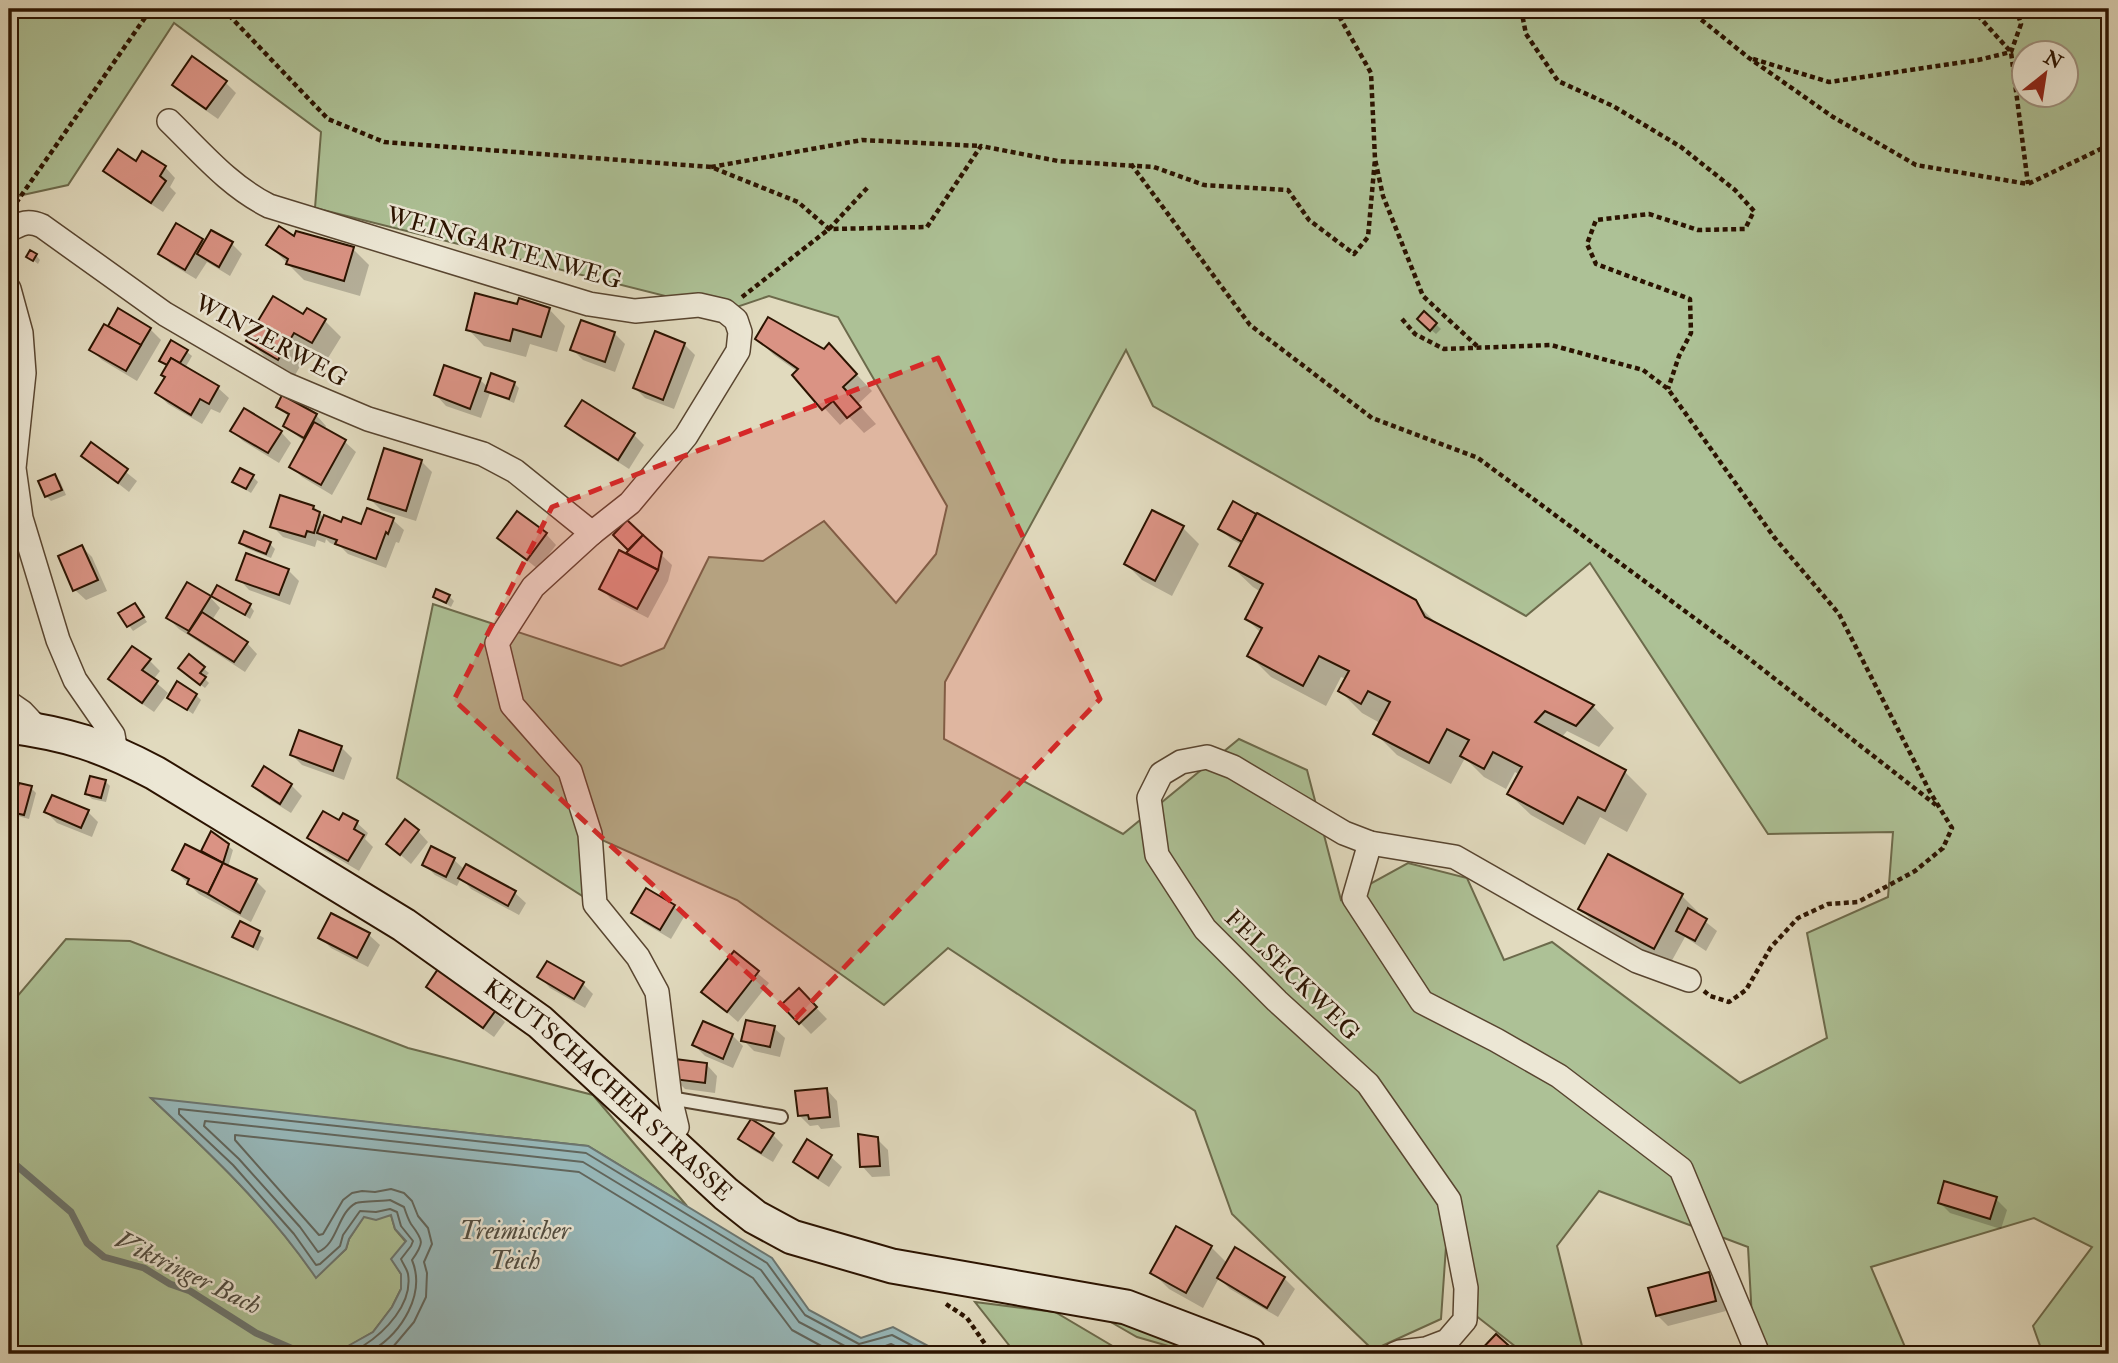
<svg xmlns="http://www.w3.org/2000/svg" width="2118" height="1363" font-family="'IM FELL Double Pica',serif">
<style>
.green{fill:#adc196;stroke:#6c6a4b;stroke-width:2;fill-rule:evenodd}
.water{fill:#97b8ba;stroke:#6c7670;stroke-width:2}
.shadow{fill:#0003}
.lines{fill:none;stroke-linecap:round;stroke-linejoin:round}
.shore{stroke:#61665d;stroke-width:2}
.stream{stroke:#6c7670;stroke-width:7}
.building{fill:#da9384;stroke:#2b1300;stroke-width:2}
.lane-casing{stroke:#584530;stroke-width:16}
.street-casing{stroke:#584530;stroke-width:26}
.secondary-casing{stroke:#2b1300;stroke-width:37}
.path{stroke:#2b1300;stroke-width:4.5;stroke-dasharray:5 3.5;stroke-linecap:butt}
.lane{stroke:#ece7d5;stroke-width:12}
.street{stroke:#ece7d5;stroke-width:23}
.secondary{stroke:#ece7d5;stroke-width:33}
.marked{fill:#d62828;fill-opacity:0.2;stroke:#d62828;stroke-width:5;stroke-dasharray:14 9;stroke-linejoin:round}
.labels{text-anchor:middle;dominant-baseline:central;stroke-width:5;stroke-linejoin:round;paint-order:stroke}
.street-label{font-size:24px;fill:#2b1300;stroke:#ece7d5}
.water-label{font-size:26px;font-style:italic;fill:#514d41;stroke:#ece7d5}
</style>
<rect width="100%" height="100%" fill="#e1dabe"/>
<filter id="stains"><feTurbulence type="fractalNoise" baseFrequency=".00286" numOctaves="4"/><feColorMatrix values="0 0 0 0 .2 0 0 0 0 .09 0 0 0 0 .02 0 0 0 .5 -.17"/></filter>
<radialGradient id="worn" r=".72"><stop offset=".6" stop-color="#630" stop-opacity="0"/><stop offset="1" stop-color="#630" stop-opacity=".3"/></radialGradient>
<g class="green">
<path d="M9 9H2109V1354H2043L2033 1326 2092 1247 2034 1218 1871 1267 1908 1354H1754L1748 1247 1599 1191 1557 1246 1584 1354H1525L1475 1315 1449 1203 1441 1319 1373 1350 1232 1214 1195 1111 948 948 884 1005 737 900 591 835 595 904 397 778 433 604 621 666 664 648 709 557 763 561 824 521 896 603 936 554 947 506 838 317 769 296 725 311 315 208 321 132 174 23 68 185 9 198ZM2024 52H2066V94H2024ZM1126 350 1153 406 1526 616 1590 563 1768 834 1893 832 1888 897 1807 933 1827 1038 1740 1083 1552 942 1504 960 1467 878 1408 863 1341 900 1307 770 1239 739 1123 834 944 739 945 682Z"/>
<path d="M66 939 130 941 408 1048 593 1095 687 1206 588 1146 152 1099C213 1156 268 1208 316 1277L346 1249 349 1239 364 1216 391 1215 395 1229 406 1242 392 1259 401 1274V1289L392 1307 373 1332 349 1346 360 1354H9V1006Z"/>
<polygon points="975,1302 1055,1312 1126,1354 1016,1354"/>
<polygon points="1109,1321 1128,1324 1197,1350 1196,1354 1137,1337"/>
</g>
<path class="water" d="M151 1098 588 1146 772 1258 809 1310 861 1338 893 1327 943 1354H360L348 1346 373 1332 392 1307 401 1289V1274L391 1259 406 1241 395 1229 391 1215 376 1220 364 1217 349 1239 346 1249 316 1278C269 1209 212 1155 151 1098Z"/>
<g class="shadow">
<polygon points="225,82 236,93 218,119 185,96 174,85"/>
<polygon points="137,163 165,167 175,178 170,187 176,193 163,212 116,181 106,171"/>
<polygon points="177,226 205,243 232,244 242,254 230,276 207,262 196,279 171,264 160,254"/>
<polygon points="295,239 353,249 369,265 360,296 304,280 269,245"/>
<polygon points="36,255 40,260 38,264 28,256"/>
<polygon points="519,306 549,309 565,326 557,352 530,344 526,357 484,346 468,329"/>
<polygon points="118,311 150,329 161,340 137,381 102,360 91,350"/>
<polygon points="307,311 325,321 341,337 328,358 311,348 295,375 265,357 248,340 304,316"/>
<polygon points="1424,313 1441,329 1436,334 1419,319"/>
<polygon points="582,322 615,334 625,344 615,372 583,360 572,349"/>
<polygon points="757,339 845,362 872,391 858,404 876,424 864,433 849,417 840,425 794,375 798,372 774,355"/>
<polygon points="684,344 695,355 674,409 645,398 635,388"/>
<polygon points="187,352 192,356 185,368 218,388 229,398 220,413 211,409 202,424 168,404 157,393 166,378 168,366 161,360"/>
<polygon points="480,380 488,387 514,383 519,388 514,403 490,393 481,418 446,406 436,395"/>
<polygon points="278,406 316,415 326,426 324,430 345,442 356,452 332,495 302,477 291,467 305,442 285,426 289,417"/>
<polygon points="568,426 634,435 644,445 629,469 578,436"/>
<polygon points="232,431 281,432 291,443 279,463 243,441"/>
<polygon points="92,445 137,481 129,492 83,456"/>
<polygon points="421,461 432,472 416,521 381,510 370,499"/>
<polygon points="55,476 60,481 66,495 51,501 46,496"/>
<polygon points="253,477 258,482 251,493 234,482"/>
<polygon points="314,507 323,517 342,524 362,526 393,520 404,530 399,543 396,542 386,568 348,554 341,547 330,543 326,539 325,543 317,540 315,547 283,537 272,526"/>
<polygon points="1255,515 1415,602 1437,624 1593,706 1614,728 1599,747 1567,731 1561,738 1625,772 1647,794 1627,832 1600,817 1585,845 1531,815 1509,794 1520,775 1515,772 1506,789 1484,777 1465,758 1451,784 1397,755 1375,733 1380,723 1362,713 1340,691 1346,679 1341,677 1326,706 1271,677 1249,655 1261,633 1247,619 1261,592 1253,587 1231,566 1242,545 1231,539 1220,529"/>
<polygon points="628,523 672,565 668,581 648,618 611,599 601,588 631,550 615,535"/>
<polygon points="1183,528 1199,544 1172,596 1142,580 1126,564"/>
<polygon points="546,534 556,545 538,569 499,538"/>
<polygon points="241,543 270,544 275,549 271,558 246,548"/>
<polygon points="82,547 92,557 107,591 86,600 75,590"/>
<polygon points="288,570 299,581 290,605 249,590 239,579"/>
<polygon points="213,595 250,606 254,611 250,619"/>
<polygon points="449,596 454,601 451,607 435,597"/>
<polygon points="210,597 220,608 212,620 247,643 257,654 245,672 179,629 168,618"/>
<polygon points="139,610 147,622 133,631 121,614"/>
<polygon points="189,657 209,673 204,678 209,683 205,688 185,673"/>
<polygon points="149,660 160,671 153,680 168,693 154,712 121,689 111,679"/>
<polygon points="196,695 201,700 193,714 169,697"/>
<polygon points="341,747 352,758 344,780 302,765 292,755"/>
<polygon points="265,768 291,785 302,796 291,813 264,796 254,785"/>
<polygon points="105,781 110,786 106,802 92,799 87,794"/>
<polygon points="31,788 36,793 29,819 18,816 13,811"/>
<polygon points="46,812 88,812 98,822 92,837 57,823"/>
<polygon points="344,815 357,823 368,833 365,839 373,847 359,871 320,848 310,837 339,823"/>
<polygon points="418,831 428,842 411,864 388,844"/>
<polygon points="212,833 233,850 228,867 256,881 266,891 251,922 199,894 174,870 201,854"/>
<polygon points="432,849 454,860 465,870 515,893 526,903 519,915 471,889 461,878 457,886 435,875 424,864"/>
<polygon points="1682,896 1698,912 1697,915 1717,931 1706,951 1685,937 1670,964 1597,925 1580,909"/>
<polygon points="674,906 684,917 671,939 644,923 633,912"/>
<polygon points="241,924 264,938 258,951 234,937"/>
<polygon points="369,935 380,945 368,967 331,948 320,937"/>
<polygon points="734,954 769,983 738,1022 704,992"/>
<polygon points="540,977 583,984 593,994 585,1008 550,988"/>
<polygon points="428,987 495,1012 505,1022 494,1037 438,997"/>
<polygon points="799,990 827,1019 811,1034 783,1005"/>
<polygon points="774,1028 785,1038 780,1057 754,1051 743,1040"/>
<polygon points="732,1035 743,1046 733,1068 705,1056 694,1045"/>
<polygon points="707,1065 717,1076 715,1093 685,1089 674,1078"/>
<polygon points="827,1090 837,1101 840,1127 821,1129 818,1125 810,1126 800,1116"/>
<polygon points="772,1134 783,1145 773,1162 751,1149 740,1139"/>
<polygon points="877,1139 888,1150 890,1176 872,1177 862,1166"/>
<polygon points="808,1142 831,1157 842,1167 829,1187 806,1172 795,1162"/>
<polygon points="1996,1199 2007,1210 2001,1229 1950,1213 1940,1203"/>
<polygon points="1211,1247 1228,1264 1284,1278 1295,1289 1278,1317 1230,1289 1219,1278 1203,1308 1169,1289 1152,1272"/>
<polygon points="1708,1274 1719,1285 1726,1311 1668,1326 1657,1315"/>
</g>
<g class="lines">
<g class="shore">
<path d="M363 1354V1346C385 1332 413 1304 408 1274 407 1269 403 1264 401 1259L411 1246 413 1241 401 1226 397 1212 390 1209 376 1212 360 1211 343 1235 340 1246 320 1264 316 1265 294 1234 233 1165 179 1114V1109L586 1153 767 1263 805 1315 859 1344 892 1335 928 1354"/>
<path d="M372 1354 373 1350C402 1332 426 1294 412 1260 424 1243 424 1241 411 1224 408 1219 406 1213 404 1207L390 1200C384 1201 360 1201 356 1203 337 1213 338 1244 318 1252L300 1227 239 1159 204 1126 205 1121 583 1162 761 1270 799 1322 858 1353H866L891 1344 910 1354"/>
<polyline points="387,1354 414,1322 426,1297 427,1273 424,1262 432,1244 428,1228 418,1216 412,1201 404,1193 391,1189 375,1192 362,1191 352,1193 343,1200 323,1234 319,1235 235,1140 235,1135 579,1172 753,1278 792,1330 836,1354"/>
</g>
<polyline class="stream" points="9,1159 71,1212 87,1243 104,1257 144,1268 170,1284 190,1291 256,1333 293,1349 300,1354"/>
</g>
<g class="building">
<polygon points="192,56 227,81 206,109 172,85"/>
<polygon points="118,149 136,161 142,151 166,166 160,176 166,181 151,203 103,171"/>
<polygon points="176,223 203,239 185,270 158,254"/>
<polygon points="279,226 294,236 296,231 354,247 344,281 286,264 288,259 266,245"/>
<polygon points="211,230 233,242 219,267 197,254"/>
<polygon points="30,250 37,254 33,261 26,257"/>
<polygon points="475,293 517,304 519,298 550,308 541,337 513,329 510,341 466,330"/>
<polygon points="273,296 303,314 307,308 326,319 312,343 294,333 278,360 246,341"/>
<polygon points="118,308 151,328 141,345 108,326"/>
<polygon points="1424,311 1437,323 1430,331 1417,319"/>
<polygon points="768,317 824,349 829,343 857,374 843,387 861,407 847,418 833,401 822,410 792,375 798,369 755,339"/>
<polygon points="581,320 615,332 605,362 570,350"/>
<polygon points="104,324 141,345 126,371 89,350"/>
<polygon points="655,331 685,343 663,400 633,388"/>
<polygon points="171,340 188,350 180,363 171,358 167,365 159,361"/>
<polygon points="171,358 219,386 209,404 200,399 191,415 155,393 165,377 161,375"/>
<polygon points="444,365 481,378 470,409 434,395"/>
<polygon points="491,373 515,382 509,399 485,391"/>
<polygon points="282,395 317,414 304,438 283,426 289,414 276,407"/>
<polygon points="582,400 635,433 618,460 565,426"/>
<polygon points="244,408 282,431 268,453 230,431"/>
<polygon points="314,422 346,440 321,485 289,467"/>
<polygon points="91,442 128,469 118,483 81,456"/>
<polygon points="384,448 422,460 406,511 368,499"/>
<polygon points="240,468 254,475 246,489 232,482"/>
<polygon points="55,474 62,490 45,497 38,481"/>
<polygon points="280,495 314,506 313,509 320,512 314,533 307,531 305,537 270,527"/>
<polygon points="1233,501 1256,514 1242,542 1218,529"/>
<polygon points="367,508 394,518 388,534 386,532 376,559 335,544 337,540 317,533 324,515 341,522 343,517 361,524"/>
<polygon points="1152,510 1184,526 1155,581 1124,564"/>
<polygon points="517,511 547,533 527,560 497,538"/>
<polygon points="1257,513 1416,600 1425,617 1594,705 1576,726 1545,711 1535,722 1626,770 1605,811 1578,797 1563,824 1507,794 1522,767 1493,752 1484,769 1460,756 1469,740 1447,729 1429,763 1373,734 1390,702 1368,691 1361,704 1338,691 1349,671 1319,656 1303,686 1247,656 1262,628 1245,619 1263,584 1229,566"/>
<polygon points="627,520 643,535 628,550 613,535"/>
<polygon points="244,531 271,542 266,554 239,543"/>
<polygon points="643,535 662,552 658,570 626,553"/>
<polygon points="82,545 98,580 73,591 58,556"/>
<polygon points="619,550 658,570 637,609 599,589"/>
<polygon points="246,553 289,569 279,595 236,580"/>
<polygon points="187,582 211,596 189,631 166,618"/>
<polygon points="217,585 251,604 245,615 211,596"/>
<polygon points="436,589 450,595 446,603 433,597"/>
<polygon points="135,603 144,617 127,627 118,613"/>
<polygon points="202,612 248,642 234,662 188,633"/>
<polygon points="132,646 151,659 142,670 158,681 142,703 108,679"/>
<polygon points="189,654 205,667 200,673 206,677 200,685 178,668"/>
<polygon points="177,681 197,694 187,710 167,698"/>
<polygon points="299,730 342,746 333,771 290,755"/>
<polygon points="264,766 292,784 280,804 252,786"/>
<polygon points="90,776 106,780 101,798 85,794"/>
<polygon points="19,783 32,786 24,815 11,812"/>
<polygon points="52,795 89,810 81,828 44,812"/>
<polygon points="323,811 339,820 343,813 358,821 354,829 364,835 348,861 307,838"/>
<polygon points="405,819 419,830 400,855 386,844"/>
<polygon points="211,831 229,844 223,863 201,851"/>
<polygon points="185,844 223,863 208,894 187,884 189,879 172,870"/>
<polygon points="431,846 455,858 446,877 422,865"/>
<polygon points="1608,854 1683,894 1654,949 1578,909"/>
<polygon points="223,863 257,879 240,913 208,894"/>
<polygon points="466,864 516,891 508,906 458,878"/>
<polygon points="646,888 675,905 660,930 631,913"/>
<polygon points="1688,908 1707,919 1695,941 1676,931"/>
<polygon points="331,913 370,933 357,958 318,938"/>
<polygon points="240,921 260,931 253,947 232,937"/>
<polygon points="734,951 759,971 727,1012 701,992"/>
<polygon points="547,961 584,982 574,999 537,977"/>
<polygon points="438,969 496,1010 483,1028 426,987"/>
<polygon points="799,988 817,1007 799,1024 781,1005"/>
<polygon points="746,1020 775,1026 770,1047 741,1041"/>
<polygon points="703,1021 733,1034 723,1059 692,1045"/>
<polygon points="675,1059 707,1063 705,1083 673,1079"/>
<polygon points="827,1088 830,1117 809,1119 808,1115 798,1116 795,1091"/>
<polygon points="751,1119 774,1133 761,1153 738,1139"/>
<polygon points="858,1134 878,1137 880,1166 860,1167"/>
<polygon points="807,1139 832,1155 818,1178 793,1162"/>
<polygon points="1944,1181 1997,1197 1990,1219 1938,1203"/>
<polygon points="1176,1226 1212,1246 1186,1293 1150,1273"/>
<polygon points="1235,1247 1285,1277 1267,1308 1217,1278"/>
<polygon points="1709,1272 1716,1301 1656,1316 1648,1288"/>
<polygon points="1496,1334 1518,1354 1477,1354"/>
<polygon points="1677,1348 1681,1354 1666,1354"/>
</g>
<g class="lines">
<defs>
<polyline id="lane" points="670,1098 781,1117"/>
<g id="street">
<path d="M169 121C201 152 229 186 269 206L589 304 635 311 699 305 725 311 736 320 740 332 738 351 686 436 630 503 592 533 533 587 497 643 512 705 570 771 590 834 595 904 638 957 657 992 670 1098 677 1127 665 1136"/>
<path d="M9 230C22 223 28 220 42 226L165 314 285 384 368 419 483 454 515 471 592 533"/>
<polyline points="9,289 21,333 24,373 14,468 21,518 58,640 75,680 113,735 116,752"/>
<polyline points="9,703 22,712 39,730"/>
<polyline points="1370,843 1354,898 1422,1002 1496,1040 1559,1076 1681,1169 1758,1354"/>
<polyline points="1395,1354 1400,1352 1426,1349 1447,1341 1465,1320 1466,1288 1449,1200 1368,1084 1277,1001 1205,929 1157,855 1149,798 1161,774 1181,762 1207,757 1233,767 1344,833 1370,843 1455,857 1637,961 1689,980"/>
</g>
<g id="secondary">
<path id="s1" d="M9 726C68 734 102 745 155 773L404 925 540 1022 726 1194 755 1217 792 1237 892 1266 1126 1307 1249 1354"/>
</g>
</defs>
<use href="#lane" class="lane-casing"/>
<use href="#street" class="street-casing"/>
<use href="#secondary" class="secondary-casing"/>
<g class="path">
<polyline points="223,9 328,119 384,142 711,167 798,202 829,229 927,227 981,146 1058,161 1154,167 1204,185 1288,190 1309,220 1354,254 1368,237 1375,159"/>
<polyline points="1335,9 1371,73 1375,159 1383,196 1423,296 1477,346"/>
<polyline points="1521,9 1526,34 1558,81 1613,106 1681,147 1735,190 1754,211 1745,229 1698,230 1649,214 1596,220 1587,244 1596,264 1690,299 1691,333 1679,356 1668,389"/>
<polyline points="1688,9 1749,58 1833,117 1916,165 2028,184 2109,145"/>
<polyline points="1972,9 2011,52 2028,184"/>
<polyline points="1753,59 1829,82 1978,60 2011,52 2021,24 2016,9"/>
<polyline points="1131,164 1250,325 1372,418 1478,458 1747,657 1936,805"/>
<polyline points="711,167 862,140 980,146"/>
<polyline points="16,203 151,9"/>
<polyline points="742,297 829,229 868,187"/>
<polyline points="1402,319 1415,334 1444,349 1551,345 1643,370 1668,389 1774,537 1839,614 1930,792 1952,828 1943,848 1915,871 1858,902 1828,904 1798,918 1771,947 1746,990 1729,1002 1710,996 1704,991"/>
<polyline points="946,1304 967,1318 992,1354"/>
<polyline points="1275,1350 1286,1354"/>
</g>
<use href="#lane" class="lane"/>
<use href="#street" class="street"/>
<use href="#secondary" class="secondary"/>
</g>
<path class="marked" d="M938 358 1100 699 796 1018 454 700 552 507Z"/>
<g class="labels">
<g class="street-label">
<text transform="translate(504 248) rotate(16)">WEINGARTENWEG</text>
<text transform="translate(271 341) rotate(28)">WINZERWEG</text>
<text transform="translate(1292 975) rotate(44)">FELSECKWEG</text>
<text stroke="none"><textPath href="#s1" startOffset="709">KEUTSCHACHER STRASSE</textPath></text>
</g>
<g class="water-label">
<text x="515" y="1231">Treimischer<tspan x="515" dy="30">Teich</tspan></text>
<text transform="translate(188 1273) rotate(26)">Viktringer Bach</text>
</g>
</g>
<rect width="2118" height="1363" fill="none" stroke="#e1dabe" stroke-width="35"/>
<rect x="10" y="10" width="2097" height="1342" fill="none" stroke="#2b1300" stroke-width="3.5"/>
<rect x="18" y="18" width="2083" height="1328" fill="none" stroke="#2b1300" stroke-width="2"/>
<g transform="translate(2045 74) rotate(30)"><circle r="33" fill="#ece7d5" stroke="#9f9280" stroke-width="2"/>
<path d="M0-5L12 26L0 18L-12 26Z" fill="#8f2418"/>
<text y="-10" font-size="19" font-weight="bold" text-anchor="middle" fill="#2b1300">N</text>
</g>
<rect width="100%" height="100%" filter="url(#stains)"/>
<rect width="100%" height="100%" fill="url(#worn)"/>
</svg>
